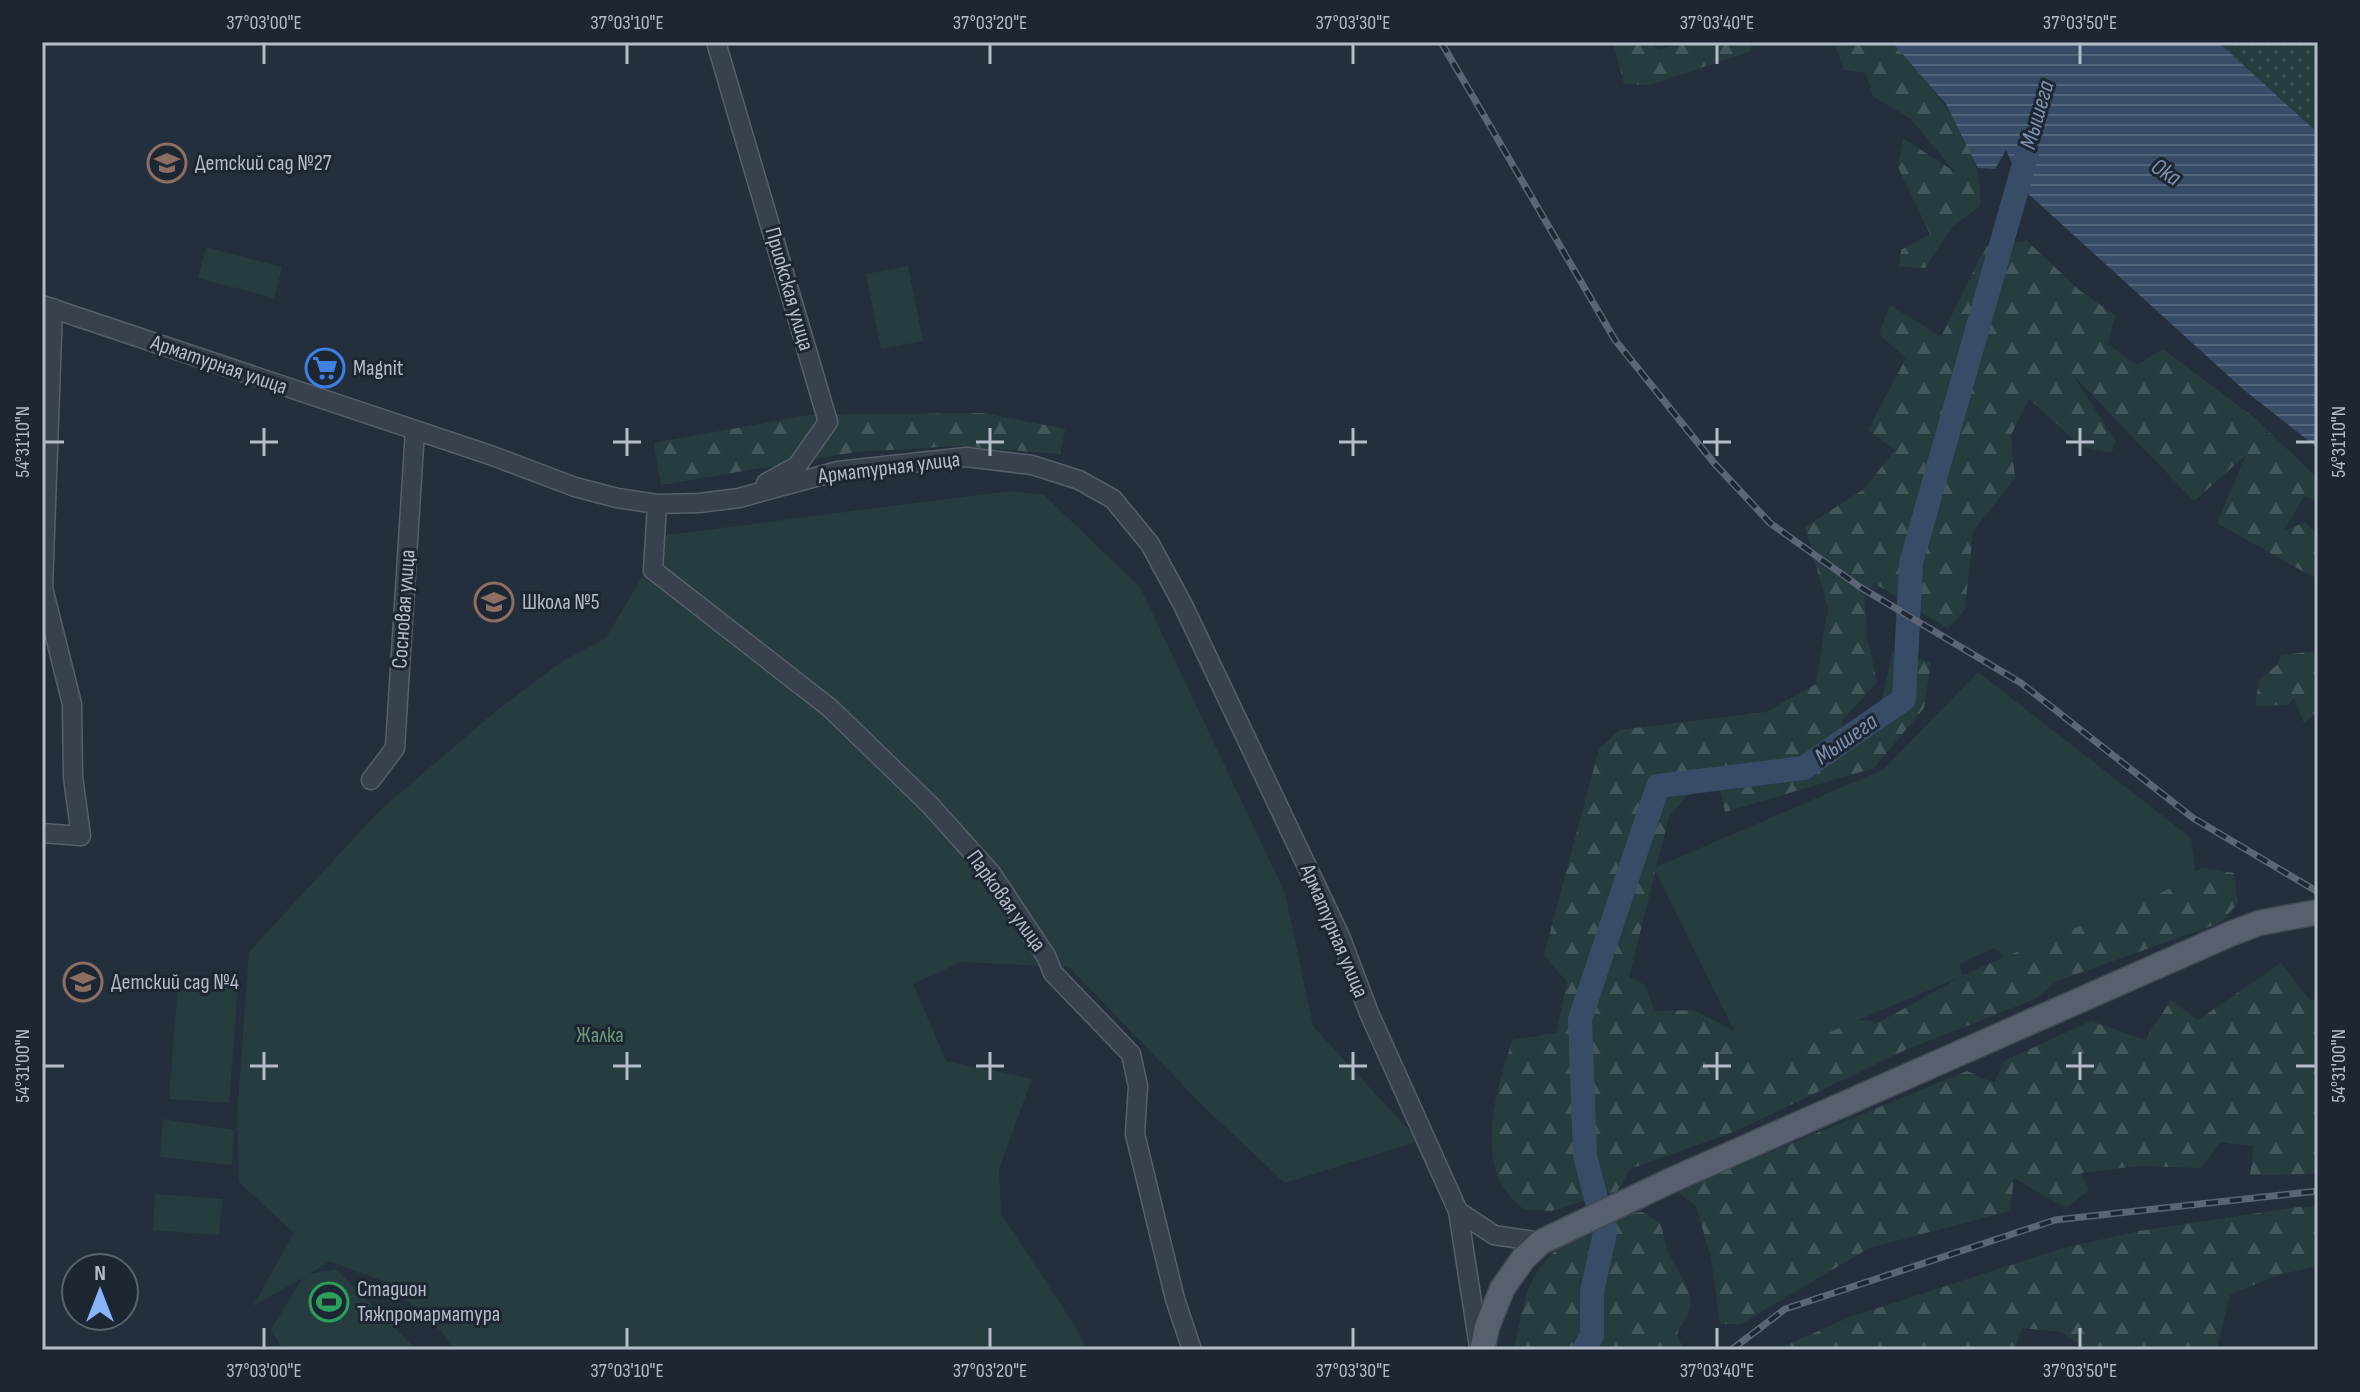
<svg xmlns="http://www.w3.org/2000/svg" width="2360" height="1392" font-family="'Sofia Sans Condensed',sans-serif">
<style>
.grass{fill:url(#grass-dots)}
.forest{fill:url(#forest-firs)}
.park{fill:#263c3f}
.water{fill:url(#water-rules)}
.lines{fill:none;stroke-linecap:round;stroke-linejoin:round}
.river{stroke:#394c67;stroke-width:24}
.minor-casing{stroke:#565f6c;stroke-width:21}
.major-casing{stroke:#414a57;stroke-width:27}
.minor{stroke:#38414e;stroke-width:18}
.major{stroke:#56606e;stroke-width:24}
.rail-casing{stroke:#5a6575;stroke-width:7}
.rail{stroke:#1d2633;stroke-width:4;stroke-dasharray:12;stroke-linecap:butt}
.ticks{fill:none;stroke:#b4bcc9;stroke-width:3}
.labels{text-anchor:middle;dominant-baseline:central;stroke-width:6;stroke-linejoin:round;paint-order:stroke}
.poi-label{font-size:22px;fill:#b4bcc9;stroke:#1d2633;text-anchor:start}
.street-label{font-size:22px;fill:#b4bcc9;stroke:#1d2633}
.park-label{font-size:22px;fill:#6b9a76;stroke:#1d2633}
.water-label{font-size:24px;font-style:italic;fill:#7c92b1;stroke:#1d2633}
.neatline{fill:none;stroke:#b4bcc9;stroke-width:3}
.ticks-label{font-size:20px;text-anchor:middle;fill:#b4bcc9}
</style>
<defs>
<pattern id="grass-dots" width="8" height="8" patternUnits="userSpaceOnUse" patternTransform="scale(2)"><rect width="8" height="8" fill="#263c3f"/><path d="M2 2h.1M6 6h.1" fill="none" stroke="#435659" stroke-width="1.8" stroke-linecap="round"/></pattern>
<pattern id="forest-firs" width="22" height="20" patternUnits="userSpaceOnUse" patternTransform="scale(2)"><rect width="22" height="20" fill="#263c3f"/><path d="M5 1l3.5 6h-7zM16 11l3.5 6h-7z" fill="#435659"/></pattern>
<pattern id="water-rules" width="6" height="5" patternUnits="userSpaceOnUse" patternTransform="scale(2)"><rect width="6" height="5" fill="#394c67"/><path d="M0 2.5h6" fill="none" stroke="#53647b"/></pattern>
</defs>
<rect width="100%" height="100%" fill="#242f3e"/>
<polygon class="grass" points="2218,42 2318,42 2318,133"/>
<g class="forest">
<polygon points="1613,42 1650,42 1658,50 1690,42 1751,42 1751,51 1650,85 1624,84"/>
<path d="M1837 42H1892C1931 87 1986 143 1980 206L1952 227 1925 268 1899 267 1901 250 1930 234 1898 167 1903 138 1955 172 1911 119 1873 96 1866 73 1844 70 1835 45Z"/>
<path d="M2027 241 2079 290 2115 315 2108 344 2137 365 2163 349 2255 418 2318 479V501L2304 496 2284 531 2305 522 2318 535V577L2311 576 2217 523 2246 455 2194 501 2073 375 2116 442 2111 453 2082 447 2029 399 2011 435 2015 478 1973 531 1965 609 1948 629 1874 583 1864 597 1867 637 1877 682 1841 722 1847 738 1880 707 1893 651 1931 662 1924 708 1874 768 1725 812 1715 765 1669 816 1629 977 1645 985 1655 1011 1694 1010 1734 1031 1762 1062 1820 1017 1880 1022 1964 975 2204 868 2234 873 2238 903 2220 923 2057 981 2035 999 1903 1051 1736 1131 1630 1169 1617 1191 1551 1211 1523 1209C1516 1202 1507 1194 1502 1186 1479 1140 1499 1086 1512 1040L1556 1033 1567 982 1544 955 1599 749 1619 730 1766 712 1816 684 1828 607 1805 527 1864 489 1895 450 1868 430 1906 358 1879 334 1890 305 1941 337 1986 246Z"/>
<polygon points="983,413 1065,429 1060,454 956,446 856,452 661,485 654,443 809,415"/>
<polygon points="2318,651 2318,712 2304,723 2294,698 2287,705 2255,706 2259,680 2278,664 2281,655"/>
<polygon points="2281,963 2309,999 2318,1000 2318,1174 2250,1175 2254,1146 2220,1142 2201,1168 2137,1166 2081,1173 2089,1190 2066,1208 2014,1178 2010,1211 1869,1248 1741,1324 1720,1324 1711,1258 1696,1206 1676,1191 1967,1071 1994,1083 2004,1061 2091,1021 2145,1040 2171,1000 2198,1020"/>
<polygon points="2298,1207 2318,1207 2318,1266 2277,1275 2230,1295 2217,1348 2214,1350 2087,1350 2061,1332 2022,1328 2014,1350 1775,1350 1850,1317 2060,1249 2139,1231"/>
<path d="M1642 1212 1659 1222C1664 1231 1664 1242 1668 1252 1675 1268 1692 1287 1690 1305 1688 1328 1667 1322 1685 1350H1514C1520 1326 1523 1293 1537 1272 1560 1238 1601 1214 1642 1212Z"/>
</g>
<g class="park">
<polygon points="206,247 282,267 274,298 198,278"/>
<polygon points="908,266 923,341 881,349 866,274"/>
<polygon points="1009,491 1044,495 1140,587 1285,893 1313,1026 1419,1141 1285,1183 1203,1106 1069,967 961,962 913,984 946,1061 1032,1079 999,1169 1001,1214 1075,1326 1087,1350 454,1350 443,1333 388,1283 330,1261 309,1274 336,1269 417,1350 283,1350 271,1329 303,1278 253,1306 294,1233 239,1182 237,1117 249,952 379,811 496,711 563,661 606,638 667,535"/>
<polygon points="1978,672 2191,838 2196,878 2005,957 1994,948 1959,964 1963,976 1751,1065 1654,868 1884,769"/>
<polygon points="178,984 238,987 229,1103 169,1099"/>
<polygon points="163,1119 234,1130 232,1165 160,1157"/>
<polygon points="155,1194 223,1199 219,1235 153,1230"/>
</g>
<polygon class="water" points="1892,42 2218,42 2318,133 2318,448 2244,390 2024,190 2006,150 1995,169 1978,168 1946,104"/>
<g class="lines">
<polyline class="river" points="1584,1350 1592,1335 1592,1292 1605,1233 1585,1156 1580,1019 1658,786 1804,768 1904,699 1911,563 2028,150"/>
<defs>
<g id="minor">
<polyline points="716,42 828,422 797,466 766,483"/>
<polyline points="42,305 493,456 575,487 617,498 657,504 699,503 739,498 838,471 966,457 1032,465 1079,480 1113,499 1150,544 1183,605 1340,936 1369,1013 1458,1211 1479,1347"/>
<polyline points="657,504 653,570 830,708 929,804 991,873 1046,956 1053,973 1131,1054 1138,1086 1135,1134 1175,1299 1192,1350"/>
<polyline points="371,780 395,748 415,430"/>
<polyline points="42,833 81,836 73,777 72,704 43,588 53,308"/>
<polyline points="1458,1211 1494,1235 1541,1242"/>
</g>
<polyline id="major" points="1482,1350 1487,1327 1502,1289 1523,1259 1541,1242 1674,1179 2230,934 2259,923 2318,912"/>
</defs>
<use href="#minor" class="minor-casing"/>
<use href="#major" class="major-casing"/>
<use href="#minor" class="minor"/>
<use href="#major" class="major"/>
<defs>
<g id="rail">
<polyline points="1441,42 1615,340 1714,463 1770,523 1860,587 2021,683 2193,818 2318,892"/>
<polyline points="1731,1350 1785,1309 2055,1220 2318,1191"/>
</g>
</defs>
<use href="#rail" class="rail-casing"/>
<use href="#rail" class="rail"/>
</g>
<path class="ticks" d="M264 44V64M627 44V64M990 44V64M1353 44V64M1717 44V64M2080 44V64M264 428V456M627 428V456M990 428V456M1353 428V456M1717 428V456M2080 428V456M44 442H64M250 442H278M613 442H641M976 442H1004M1339 442H1367M1703 442H1731M2066 442H2094M2296 442H2316M264 1052V1080M627 1052V1080M990 1052V1080M1353 1052V1080M1717 1052V1080M2080 1052V1080M44 1066H64M250 1066H278M613 1066H641M976 1066H1004M1339 1066H1367M1703 1066H1731M2066 1066H2094M2296 1066H2316M264 1328V1348M627 1328V1348M990 1328V1348M1353 1328V1348M1717 1328V1348M2080 1328V1348"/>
<defs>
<symbol id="school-ring" viewBox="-11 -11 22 22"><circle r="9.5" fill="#1d2633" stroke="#8d6e63" stroke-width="1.5"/><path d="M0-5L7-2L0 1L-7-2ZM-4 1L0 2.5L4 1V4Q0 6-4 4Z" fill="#8d6e63"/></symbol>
<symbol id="supermarket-ring" viewBox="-11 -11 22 22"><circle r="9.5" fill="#1d2633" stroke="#3f7fe0" stroke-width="1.5"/><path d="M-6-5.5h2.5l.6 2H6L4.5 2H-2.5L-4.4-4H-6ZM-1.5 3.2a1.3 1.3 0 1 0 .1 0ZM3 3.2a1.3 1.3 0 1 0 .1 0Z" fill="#3f7fe0"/></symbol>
<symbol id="stadium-ring" viewBox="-11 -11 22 22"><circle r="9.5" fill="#1d2633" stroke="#2e9e5b" stroke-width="1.5"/><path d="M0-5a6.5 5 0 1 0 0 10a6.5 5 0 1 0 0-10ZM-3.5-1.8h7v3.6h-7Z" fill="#2e9e5b"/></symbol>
</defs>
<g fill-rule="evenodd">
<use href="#school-ring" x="145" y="141" width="44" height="44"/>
<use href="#supermarket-ring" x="303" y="346" width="44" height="44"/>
<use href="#school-ring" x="472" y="580" width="44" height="44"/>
<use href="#school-ring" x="61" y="960" width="44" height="44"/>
<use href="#stadium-ring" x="307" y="1280" width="44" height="44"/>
</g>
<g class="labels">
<g class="poi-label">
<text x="195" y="163">Детский сад №27</text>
<text x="353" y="368">Magnit</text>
<text x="522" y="602">Школа №5</text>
<text x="111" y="982">Детский сад №4</text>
<text x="357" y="1289">Стадион<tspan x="357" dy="25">Тяжпромарматура</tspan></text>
</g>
<g class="street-label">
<text transform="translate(789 289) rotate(74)">Приокская улица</text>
<text transform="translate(219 365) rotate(19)">Арматурная улица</text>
<text transform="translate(889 468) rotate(-7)">Арматурная улица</text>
<text transform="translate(404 609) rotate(-86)">Сосновая улица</text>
<text transform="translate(1006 901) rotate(54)">Парковая улица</text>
<text transform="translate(1334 931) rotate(67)">Арматурная улица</text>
</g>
<g class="park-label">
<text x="600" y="1035">Жалка</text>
</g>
<g class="water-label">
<text transform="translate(2037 115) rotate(-74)">Мышега</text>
<text transform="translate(2166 172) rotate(33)">Oka</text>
<text transform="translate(1846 739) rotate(-35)">Мышега</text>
</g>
</g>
<rect width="2360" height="1392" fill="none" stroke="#1d2633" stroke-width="88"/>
<g transform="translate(100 1292)"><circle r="38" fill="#1d2633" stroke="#59626f" stroke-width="2"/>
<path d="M0-6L14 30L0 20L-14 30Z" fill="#8ab4f8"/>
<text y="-12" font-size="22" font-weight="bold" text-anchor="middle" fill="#b4bcc9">N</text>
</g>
<rect x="44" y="44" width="2272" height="1304" class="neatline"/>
<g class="ticks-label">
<text x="264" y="29">37°03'00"E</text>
<text x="627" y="29">37°03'10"E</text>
<text x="990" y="29">37°03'20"E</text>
<text x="1353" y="29">37°03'30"E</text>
<text x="1717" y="29">37°03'40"E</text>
<text x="2080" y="29">37°03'50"E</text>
<text transform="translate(22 442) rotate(-90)" y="7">54°31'10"N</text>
<text transform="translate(2338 442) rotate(-90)" y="7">54°31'10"N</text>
<text transform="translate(22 1066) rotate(-90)" y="7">54°31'00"N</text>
<text transform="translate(2338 1066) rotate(-90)" y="7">54°31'00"N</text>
<text x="264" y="1377">37°03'00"E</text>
<text x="627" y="1377">37°03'10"E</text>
<text x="990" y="1377">37°03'20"E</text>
<text x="1353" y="1377">37°03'30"E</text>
<text x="1717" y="1377">37°03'40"E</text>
<text x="2080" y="1377">37°03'50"E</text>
</g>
</svg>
